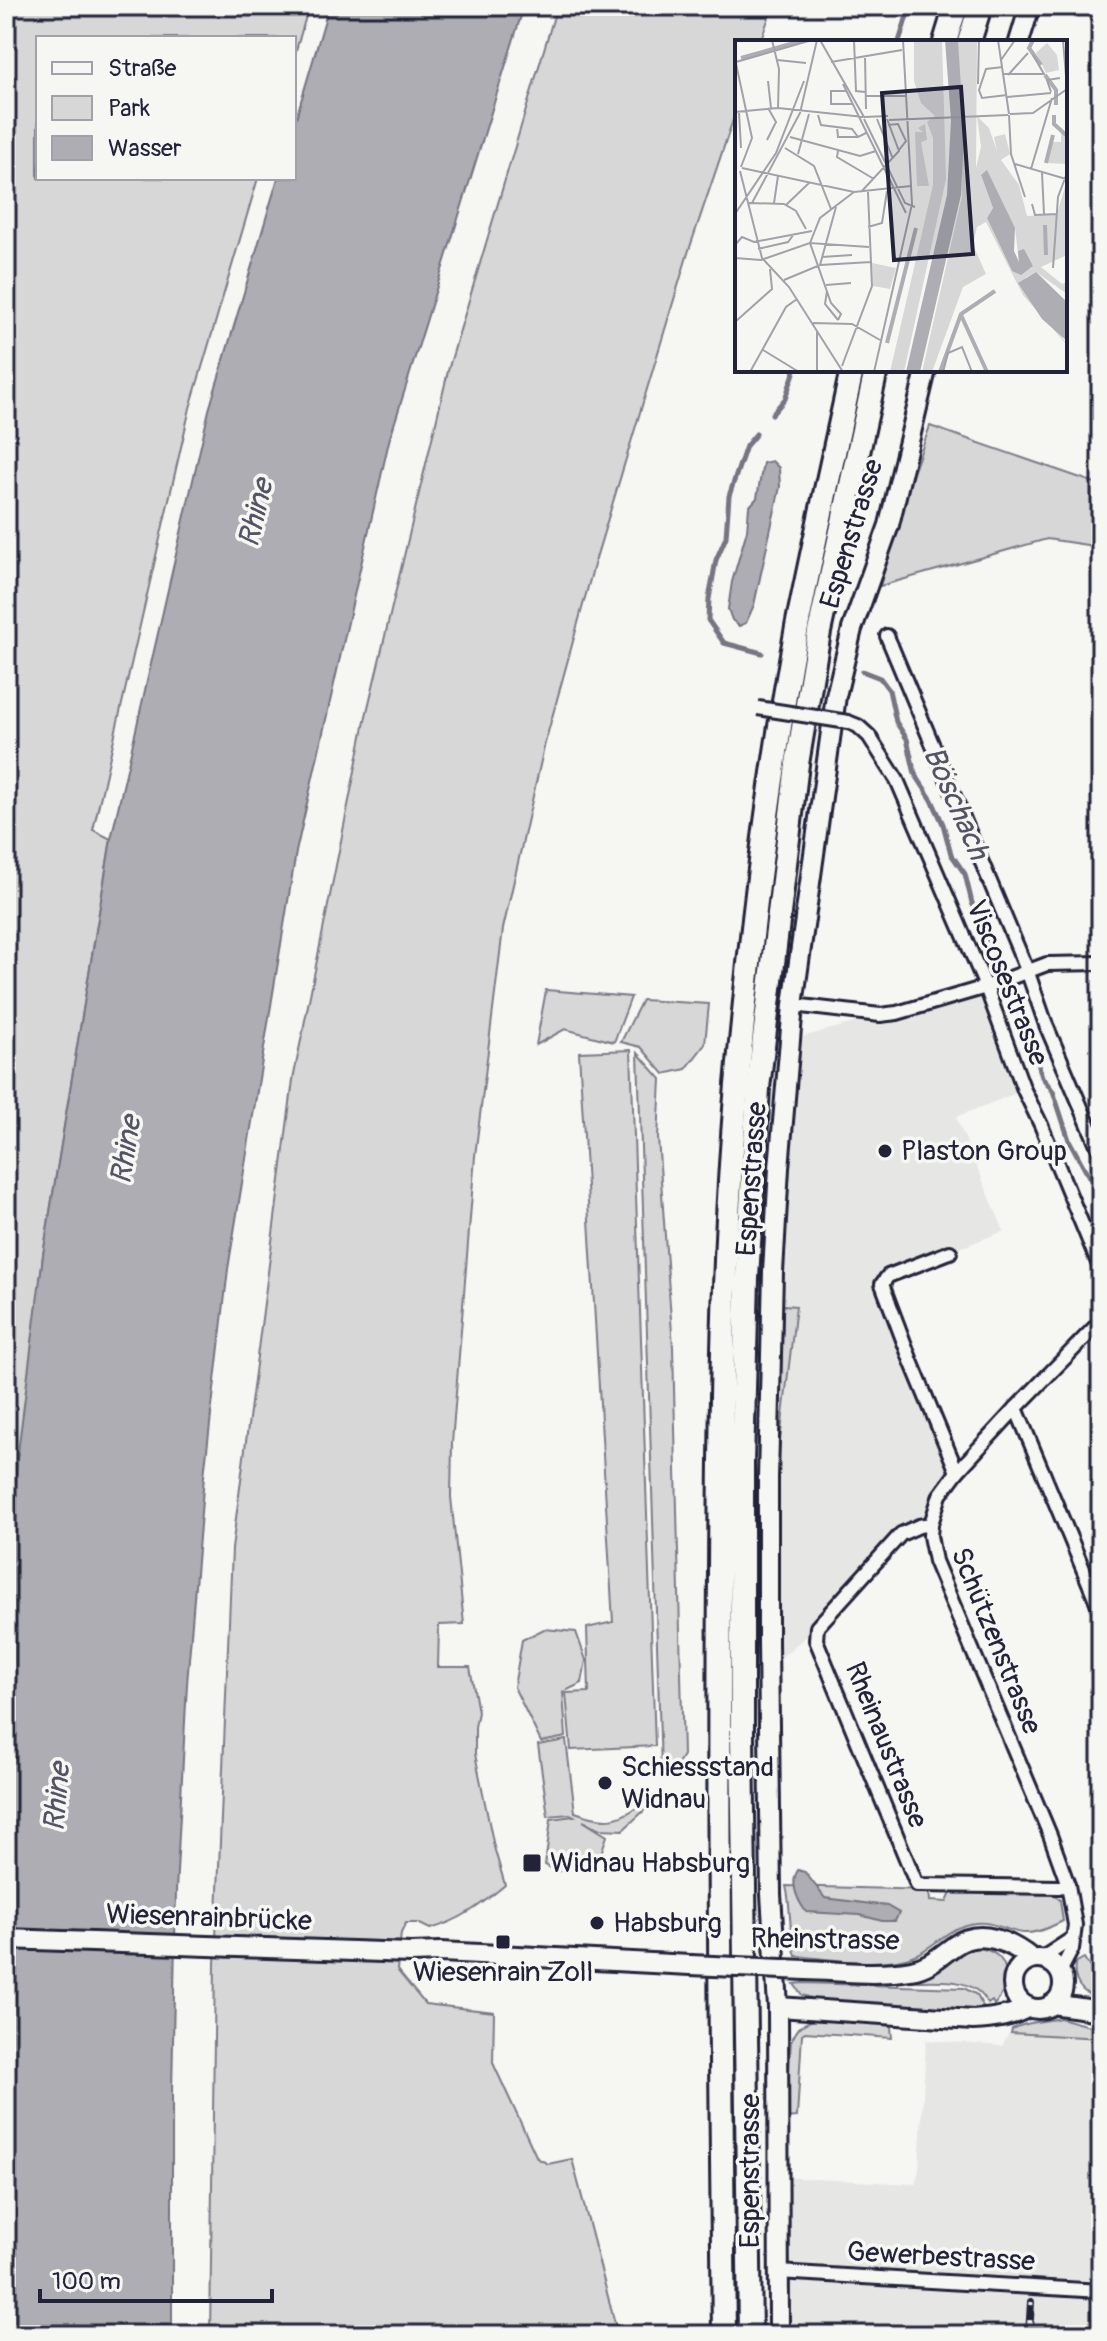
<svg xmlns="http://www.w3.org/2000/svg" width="1107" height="2341" font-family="Pangolin,sans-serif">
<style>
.built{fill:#e6e6e4}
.green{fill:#d7d7d7;stroke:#7c7c89;stroke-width:2}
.water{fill:#adadb3;stroke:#757583;stroke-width:2}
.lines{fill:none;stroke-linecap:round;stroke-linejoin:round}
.stream{stroke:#757583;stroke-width:5}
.street-casing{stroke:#22223b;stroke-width:18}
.secondary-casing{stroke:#22223b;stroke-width:24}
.highway-casing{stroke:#22223b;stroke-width:28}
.street{stroke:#f6f6f2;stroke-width:12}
.secondary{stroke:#f6f6f2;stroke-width:18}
.highway{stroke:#f6f6f2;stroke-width:22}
.rail-casing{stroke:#22223b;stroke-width:8}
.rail{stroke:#f6f6f2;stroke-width:5;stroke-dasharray:15;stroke-linecap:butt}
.street-bridge-casing{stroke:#22223b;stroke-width:18;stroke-linecap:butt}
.secondary-bridge-casing{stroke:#22223b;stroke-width:24;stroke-linecap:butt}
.street-bridge{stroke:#f6f6f2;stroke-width:12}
.secondary-bridge{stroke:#f6f6f2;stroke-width:18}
.poi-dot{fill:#22223b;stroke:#f6f6f2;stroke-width:3}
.labels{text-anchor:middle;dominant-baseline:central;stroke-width:7;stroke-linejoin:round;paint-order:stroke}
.street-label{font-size:28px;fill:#22223b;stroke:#f6f6f2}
.poi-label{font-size:28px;fill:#22223b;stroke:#f6f6f2;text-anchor:start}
.water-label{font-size:30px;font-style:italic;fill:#535365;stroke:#f6f6f2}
.inset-river{fill:none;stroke:#adadb3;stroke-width:4}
.inset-road{fill:none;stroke:#a1a1a9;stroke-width:2}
.view{fill:#22223b;fill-opacity:0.15;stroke:#22223b;stroke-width:4}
.inset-edge{fill:none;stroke:#22223b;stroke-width:4}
</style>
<rect width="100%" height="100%" fill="#f6f6f2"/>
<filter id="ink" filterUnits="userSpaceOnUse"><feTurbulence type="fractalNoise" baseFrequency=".0125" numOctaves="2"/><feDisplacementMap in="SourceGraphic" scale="16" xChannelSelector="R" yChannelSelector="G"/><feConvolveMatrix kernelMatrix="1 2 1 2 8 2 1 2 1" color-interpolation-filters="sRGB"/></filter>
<g filter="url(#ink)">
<g class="built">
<polygon points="986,987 1024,1090 956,1117 1004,1231 950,1252 882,1284 957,1472 931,1524 901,1534 817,1627 778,1660 778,1457 783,1275 798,1038"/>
<polygon points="1009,2033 1101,2038 1101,2335 779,2335 777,2177 915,2184 919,2170 926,2040 1002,2046"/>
</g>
<g class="green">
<polygon points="6,6 309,6 294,57 294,38 38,38 38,178 258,178 190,408 93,830 111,839 43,1255 6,1619"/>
<path d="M557 6H773L760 42H737V108L688 253 594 565 545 743 503 929 475 1156 452 1443 451 1497 464 1624 439 1625 438 1667H470L478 1712 475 1727V1754L494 1847 505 1885C481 1905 460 1921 430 1929L418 1923H406L401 1933 397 1970 425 2004 494 2012 493 2063 537 2158 548 2164 572 2159 618 2335H210L215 1964 232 1549 293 1080 366 716 449 367Z"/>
<polygon points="930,426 1101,485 1101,547 1047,539 880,586 906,493"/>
<polygon points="546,990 631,997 614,1042 565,1029 536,1045"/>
<polygon points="642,1000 709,1004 705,1044 686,1069 664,1074 641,1047 621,1042"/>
<polygon points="631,1050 655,1746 571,1750 566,1693 589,1692 587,1628 613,1622 579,1052"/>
<polygon points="638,1053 661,1079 658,1138 673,1347 683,1755 676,1767 661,1769"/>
<polygon points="783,1305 796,1306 779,1450 783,1306"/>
<polygon points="544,1629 576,1632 586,1660 582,1683 563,1692 566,1737 541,1742 514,1687 522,1640"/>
<path d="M566 1740 575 1812C609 1824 616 1821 646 1802L648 1807 623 1830 600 1829 583 1821 607 1836 600 1856 558 1872 545 1865 551 1819 574 1816 570 1814 548 1816 538 1745Z"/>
<path d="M786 1886 929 1890 930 1901 947 1902 951 1893 955 1891 1053 1894 1060 1900 1063 1921C1053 1926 1035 1934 1023 1933 1006 1931 994 1921 976 1923 951 1925 938 1944 917 1954 885 1969 831 1959 796 1956 788 1933 792 1910 786 1886Z"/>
<path d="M977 1948C1010 1951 1014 1983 994 2005L992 2001 988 2004C973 1974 935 1982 906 1981L935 1971 966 1951Z"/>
<path d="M1084 1958 1091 1969 1101 1973V2000C1082 1994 1072 1983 1075 1963Z"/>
<polygon points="802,1983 964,1988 977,1995 984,2009 974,2011 825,2002 802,1995 794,1984"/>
<path d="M1060 2018 1085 2025 1101 2026V2038L1011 2033 1012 2029C1027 2021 1043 2022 1060 2018Z"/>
<path d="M819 2019 883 2022 891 2027 892 2038 805 2032 802 2034 797 2117 785 2118 791 2042C798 2026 803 2022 819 2019Z"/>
</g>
<g class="water">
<polygon points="329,6 524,6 389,441 296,852 228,1269 204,1476 187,1684 176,1891 172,2093 172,2335 6,2335 6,1595 17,1460 43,1255 111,839 209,410 278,178 294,178 294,125"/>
<polygon points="772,461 779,468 780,487 754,605 746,623 739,626 732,620 728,609 732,582 747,530 749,507 757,498 763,463"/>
<path d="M798 1870 805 1872 825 1898 887 1906 899 1913 895 1921H882L860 1915 806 1912C798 1901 789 1883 798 1870Z"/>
</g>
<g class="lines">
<g class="stream">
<polyline points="899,42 910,6"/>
<polyline points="772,414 785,399 795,370"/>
<polyline points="756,434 746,446 729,496 726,537 716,560 709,599 708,620 724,643 762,653"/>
<polyline points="862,671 880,678 889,690 896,722 907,739 915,774 932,800 943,824 951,854 965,874 972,903 989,933 989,941 1000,964"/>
<polyline points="1013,994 1020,1015 1036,1042 1036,1056 1042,1077 1053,1091 1069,1140 1100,1197 1101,1216"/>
</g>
<defs>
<g id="street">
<polyline points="887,636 1027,970 1046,1025 1101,1154"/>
<polyline points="848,722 858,726 869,736 897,780 986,987 1024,1090 1041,1125 1101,1270"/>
<polyline points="793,1005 880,1015 897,1013 986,987 1047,964 1101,963"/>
<polyline points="950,1252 888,1276 882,1284 911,1361 957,1472"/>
<polyline points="1016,1408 1101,1612"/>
<polyline points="931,1524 919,1526 901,1534 817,1627 816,1640 917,1885 1059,1887 1068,1885"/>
<polyline points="1041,1959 1073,1938"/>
<polyline points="1060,1972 1072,1949 1075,1925 1068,1885 1050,1835 935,1561 930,1536 931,1524 940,1495 957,1472 1016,1408 1101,1321"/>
<polyline points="778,2272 1101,2291"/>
</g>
<g id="secondary">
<polyline points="1019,42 1030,6"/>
<polyline points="6,1939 411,1953 441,1952 690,1965"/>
<circle cx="1038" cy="1984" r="25"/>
<path d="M806 1970C841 1971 877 1976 911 1970 929 1967 940 1956 954 1946 979 1927 1011 1942 1032 1959"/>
<polyline points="1052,2004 1101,2011"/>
<path d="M778 2007 973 2020C991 2019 1012 2017 1028 2007"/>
<polyline points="779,2335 778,2007 771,1894 768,1642 768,1478 773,1272 779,1168 793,1005 836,696 852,629 889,525 926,370"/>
</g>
<g id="highway">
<polyline points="945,42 956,6"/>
<polyline points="969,42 980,6"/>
<path d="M724 2335C721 2080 718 1825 720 1571 721 1409 723 1246 737 1085 751 930 769 775 798 622 815 538 834 454 852 370"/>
<polyline points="750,2335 742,1736 742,1463 747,1278 758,1088 797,764 819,632 876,370"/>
</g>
</defs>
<use href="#street" class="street-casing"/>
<use href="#secondary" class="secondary-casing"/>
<use href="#highway" class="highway-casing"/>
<use href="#street" class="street"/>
<use href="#secondary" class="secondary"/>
<use href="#highway" class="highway"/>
<defs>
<polyline id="rail" points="1029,2335 1031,2302"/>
</defs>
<use href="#rail" class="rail-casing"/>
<use href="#rail" class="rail"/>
<defs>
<polyline id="street-bridge" points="758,708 848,722"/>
<polyline id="secondary-bridge" points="690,1965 806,1970"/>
</defs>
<use href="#street-bridge" class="street-bridge-casing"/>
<use href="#secondary-bridge" class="secondary-bridge-casing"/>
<use href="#street-bridge" class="street-bridge"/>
<use href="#secondary-bridge" class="secondary-bridge"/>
</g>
</g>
<g class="poi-dot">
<circle cx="885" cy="1151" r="8"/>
<circle cx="605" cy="1783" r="8"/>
<rect x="522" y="1853" width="20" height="20" rx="4"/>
<circle cx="597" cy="1923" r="8"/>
<rect x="495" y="1934" width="16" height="16" rx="4"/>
</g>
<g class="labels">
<g class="street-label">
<text transform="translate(852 534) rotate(-73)">Espenstrasse</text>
<text transform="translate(1007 983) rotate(68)">Viscosestrasse</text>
<text transform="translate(752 1179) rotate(-86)">Espenstrasse</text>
<text transform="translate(996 1641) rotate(68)">Schützenstrasse</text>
<text transform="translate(886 1745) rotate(68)">Rheinaustrasse</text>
<text transform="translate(209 1918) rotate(2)">Wiesenrainbrücke</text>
<text transform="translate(825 1940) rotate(1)">Rheinstrasse</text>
<text transform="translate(750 2171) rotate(-90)">Espenstrasse</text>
<text transform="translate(941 2257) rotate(3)">Gewerbestrasse</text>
</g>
<g class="poi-label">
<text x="901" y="1151">Plaston Group</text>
<text x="621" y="1767">Schiessstand<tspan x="621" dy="32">Widnau</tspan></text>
<text x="550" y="1863">Widnau Habsburg</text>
<text x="613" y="1923">Habsburg</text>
<text x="503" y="1972" text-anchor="middle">Wiesenrain Zoll</text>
</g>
<g class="water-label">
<text transform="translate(256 513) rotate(-77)">Rhine</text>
<text transform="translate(956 803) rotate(66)">Böschach</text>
<text transform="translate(126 1150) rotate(-81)">Rhine</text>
<text transform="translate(57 1797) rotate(-85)">Rhine</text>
</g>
</g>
<g transform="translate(735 40)">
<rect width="332" height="332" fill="#f6f6f2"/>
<path d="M179 0H207L211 139 169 332H155L198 145V98L192 82 200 76 186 63 179 41ZM223 0H242L241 128 246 107 242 76 254 88 262 111 259 97 270 94 275 114 266 120 284 145 292 176 322 174 332 140V215L306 227 327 244 332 242V254L301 232 290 238 332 305 288 255 251 182 242 187 238 205 251 234 228 247 197 332H187L227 156ZM246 135 280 188 284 222 297 228 277 231 252 178 258 168ZM312 3 322 15 324 30 311 33 301 13ZM190 84 192 100 186 102 194 146H182L180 92H188L183 88ZM326 91 332 96V124L311 123 316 102H326ZM137 223 161 228 155 249 138 246Z" fill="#d7d7d7" fill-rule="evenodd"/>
<path d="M210 0H223L229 96 226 155 185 332H171L212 155 216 80ZM252 130 280 188 279 211 284 222 283 211 289 209 298 226 286 235 277 231 252 178 258 168 246 135ZM301 232 332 262V301L307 279 283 243Z" fill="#adadb3"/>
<path class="inset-river" d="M298 0 294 8 306 25M6 18 66 1M310 35 321 50V65M319 75V84L331 95M311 123 318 95M310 185 311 215M226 275 252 332M152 303 181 188M205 332 226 274 260 251"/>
<path class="inset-road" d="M37 0 44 29 43 68M85 0 129 77M119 0 121 51 130 52M263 0 274 74M328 0 332 48M130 16 131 69M0 19 17 98 6 127M42 20 71 23M266 20 280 0M1 22 77 0M96 22 167 10M268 27 251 29 244 50 247 58 272 55M269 34H309L298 15M273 35 293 13M33 41 36 68M108 44 171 173M243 44 244 0M111 51H96V64H117M316 52 312 40 325 38M130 56H171M272 57 316 53M0 72 43 68 129 77M4 72 6 108M275 74 298 73 332 49M83 75 86 85 117 89 123 97 131 93M274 75 276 114 290 157M129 77 153 76M129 79 170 163 180 167M142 79 158 119M154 80 273 75M153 85 163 84 171 101 164 110M102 87 103 97H123M55 97 125 116 141 111M32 100 41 82 33 68M50 108 79 126 96 169M103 111 102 117 139 139M63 114 74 74M280 124 331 139M7 128 119 152 176 146M296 129 317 58M5 131 27 218 54 247 108 332M307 133 309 174M126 152 164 111 152 79M14 163 49 164 61 171 71 189M17 163 65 73 82 0M39 163 43 136M297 164 300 175 322 174M51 165 74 143M0 174 41 113 69 41M133 187 147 183 152 151M0 205 7 197 19 202 77 191M23 209 53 202 59 194M87 217 117 215M0 218 26 220 75 203 85 178 119 152M85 225 101 167M318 228 323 157 332 133M49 240 85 225 136 222M91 245 116 243M92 251 90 264 103 280M103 280 106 274 96 263 75 203 134 207M0 282 37 249 35 229M78 283 117 284 145 300M82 291V332M28 310 64 332M107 326 137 246 133 152M15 332 51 267 62 259M139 332 177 164 168 0M208 332 213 313 227 307 237 332"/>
<path class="view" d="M226 47 238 214 159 220 147 53Z"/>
<rect width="332" height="332" class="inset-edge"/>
</g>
<rect width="1107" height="2341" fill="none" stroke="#f6f6f2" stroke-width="32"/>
<rect x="16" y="16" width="1075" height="2309" fill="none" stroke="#22223b" stroke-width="3" filter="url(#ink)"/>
<rect x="36" y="36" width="260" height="144" fill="#f6f6f2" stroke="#a1a1a9" stroke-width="2"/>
<rect x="52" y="62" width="40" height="12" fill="#f6f6f2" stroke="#a1a1a9" stroke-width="2"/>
<text x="108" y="76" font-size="24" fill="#22223b">Straße</text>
<rect x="52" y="96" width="40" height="24" fill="#d7d7d7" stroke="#a1a1a9" stroke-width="2"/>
<text x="108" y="116" font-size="24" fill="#22223b">Park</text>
<rect x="52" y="136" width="40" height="24" fill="#adadb3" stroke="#a1a1a9" stroke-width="2"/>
<text x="108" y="156" font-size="24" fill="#22223b">Wasser</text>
<path d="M40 2289v12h232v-12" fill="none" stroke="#22223b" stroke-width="4"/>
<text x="52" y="2289" font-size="24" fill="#22223b" stroke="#f6f6f2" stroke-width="6" paint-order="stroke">100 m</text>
</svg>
